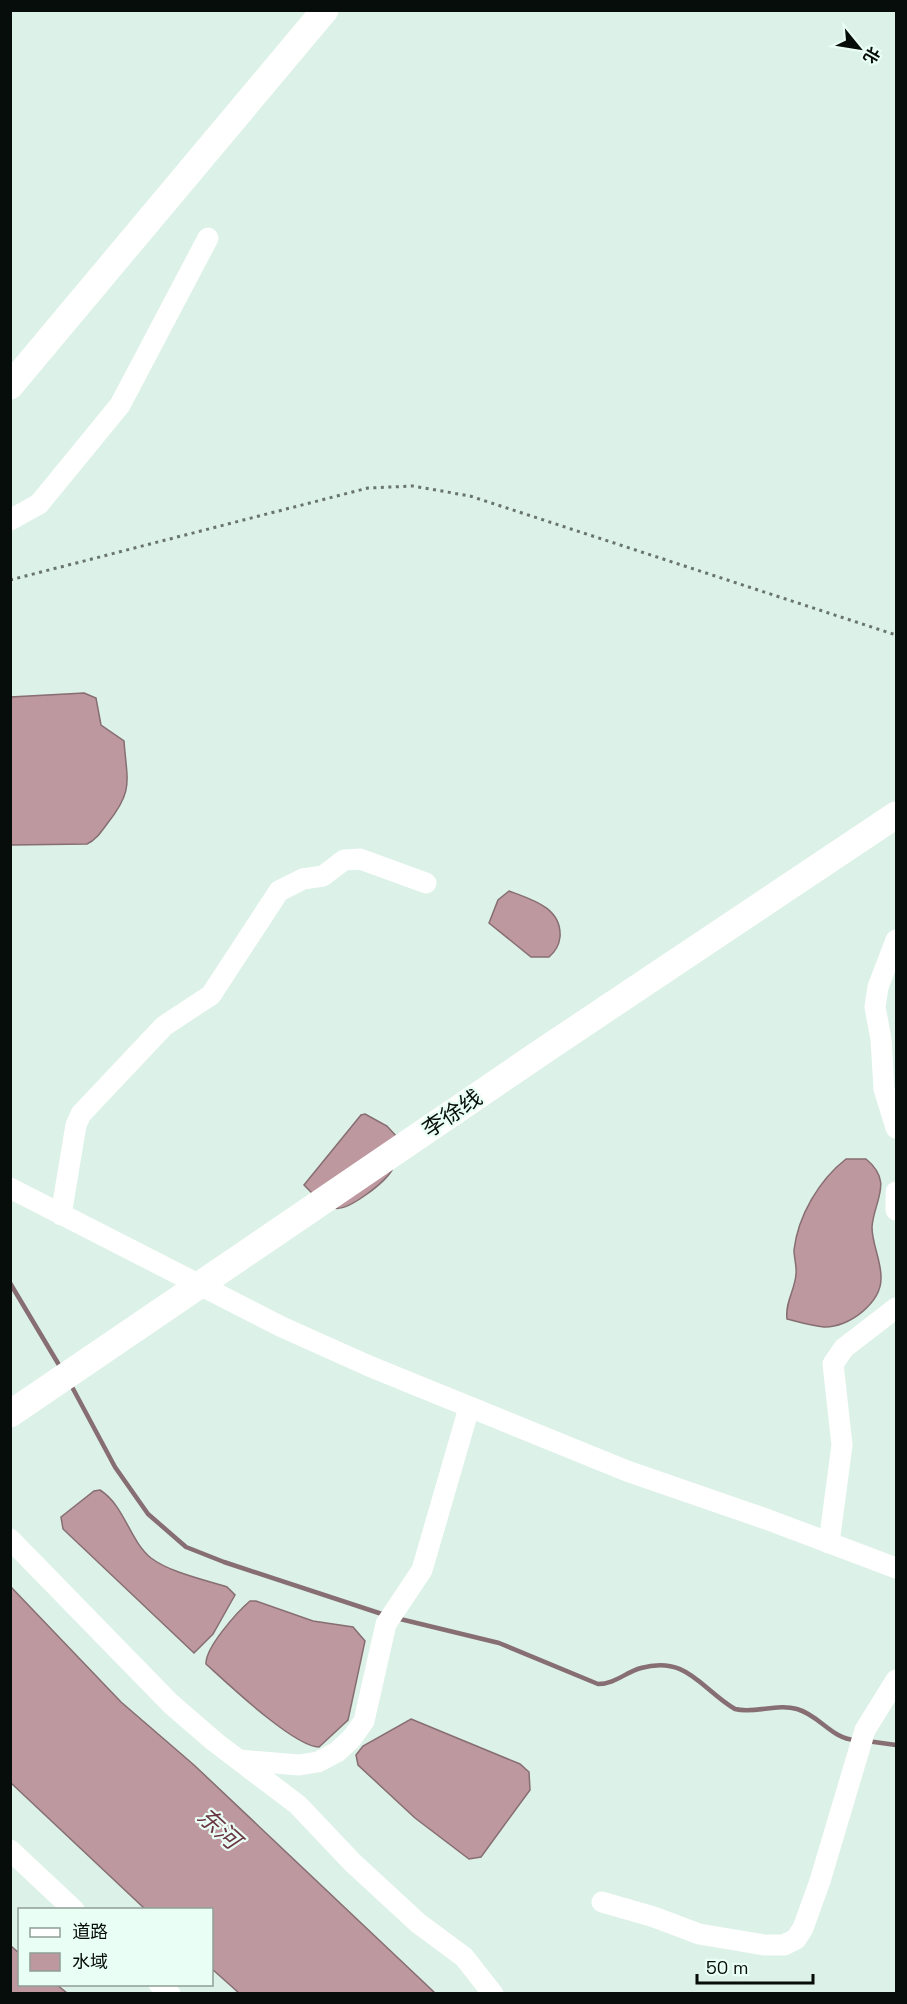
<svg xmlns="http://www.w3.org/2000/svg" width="907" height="2004" font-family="'Space Grotesk','Noto Sans SC',sans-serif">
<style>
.water{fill:#bd989f;stroke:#866e72;stroke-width:1.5}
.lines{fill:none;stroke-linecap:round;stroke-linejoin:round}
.stream{stroke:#866e72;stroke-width:4.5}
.path{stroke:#68746e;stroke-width:3;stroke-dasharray:3 4.5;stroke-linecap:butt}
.minor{stroke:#fff;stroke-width:21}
.major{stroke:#fff;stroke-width:27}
.labels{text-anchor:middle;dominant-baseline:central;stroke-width:4.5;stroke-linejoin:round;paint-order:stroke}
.street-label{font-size:22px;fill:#070d0a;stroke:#e9fef4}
.water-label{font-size:24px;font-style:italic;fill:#6a3642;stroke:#e9fef4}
</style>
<rect width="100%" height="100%" fill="#dcf1e7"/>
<g class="water">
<path d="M84 693 96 698 101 725 124 741C127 782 134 790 107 824 101 832 96 840 87 844L11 845V697Z"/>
<path d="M509 891C533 900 562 908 560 937 559 946 555 952 549 957H531L489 923 498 900Z"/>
<path d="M365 1114 387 1126 397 1137C396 1146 396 1162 392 1170 385 1182 348 1212 334 1208 323 1205 312 1193 304 1185L361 1115Z"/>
<path d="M846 1159H866C894 1182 874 1200 872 1227 872 1244 881 1260 881 1277 882 1303 848 1328 824 1327 812 1326 799 1322 787 1319 785 1302 795 1290 796 1274 797 1266 794 1258 794 1250 798 1216 819 1180 846 1159Z"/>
<path d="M100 1490C125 1506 129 1540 151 1558 169 1572 205 1580 227 1587L235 1595 213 1634 194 1653 63 1529 61 1517 94 1491Z"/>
<polygon points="11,1587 121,1702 194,1765 435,1993 239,1993 212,1969 212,1910 145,1909 11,1783"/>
<path d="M250 1601H256L313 1621 353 1627 365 1641 348 1720 319 1747C294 1747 226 1682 206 1664 205 1648 237 1612 250 1601Z"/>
<polygon points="411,1719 520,1764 529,1772 530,1790 481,1857 469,1859 415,1818 358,1765 356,1755 363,1746"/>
<polygon points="11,1946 19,1953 20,1984 57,1985 67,1993 11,1993"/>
</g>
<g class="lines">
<g class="stream">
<polyline points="10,1283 62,1370"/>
<polyline points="71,1385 115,1467 148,1514 186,1547 224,1562 385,1615"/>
<path d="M396 1618 499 1643 598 1684C615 1684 626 1672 641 1668 687 1655 701 1689 735 1709 755 1714 777 1703 797 1709 819 1715 832 1739 855 1740"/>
<polyline points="867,1741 896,1745"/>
</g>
<polyline class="path" points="10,580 368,488 413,486 470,496 896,635"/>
<g class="minor">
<polyline points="10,520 39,504 120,405 208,238"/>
<polyline points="896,940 878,987 875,1007 881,1039 884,1089 896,1128"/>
<polyline points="10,1188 282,1327 369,1366 627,1471 766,1519 896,1568"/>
<polyline points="896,1192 896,1210"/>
<polyline points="61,1215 76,1125 81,1114 164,1026 211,995 279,891 303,879 323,876 344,860 360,859 426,883"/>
<polyline points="10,1539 171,1704 215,1742 298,1805 352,1862 418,1923 464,1957 493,1994"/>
<polyline points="829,1543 842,1445 833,1364 844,1348 896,1308"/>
<polyline points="239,1760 299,1765 318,1762 337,1752 352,1738 364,1721 386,1624 422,1570 469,1408"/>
<polyline points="10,1850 74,1910"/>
<polyline points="602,1902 654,1917 699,1934 764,1945 784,1945 796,1939 803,1928 820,1881 865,1730 896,1680"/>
<polyline points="159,1984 170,1994"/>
</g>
<g class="major">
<polyline points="10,386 325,10"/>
<polyline points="10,1414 549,1047 896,815"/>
</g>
</g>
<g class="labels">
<g class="street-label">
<text transform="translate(452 1113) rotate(-34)">李徐线</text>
</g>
<g class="water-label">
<text transform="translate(219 1828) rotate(42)">东河</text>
</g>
</g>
<rect width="907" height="2004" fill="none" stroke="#070d0a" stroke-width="24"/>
<rect x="18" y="1908" width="195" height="78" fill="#e9fef4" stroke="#8f9e96" stroke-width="1.5"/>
<rect x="30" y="1928" width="30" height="9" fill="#ffffff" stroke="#8f9e96" stroke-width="1.5"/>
<text x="72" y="1938" font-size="18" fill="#070d0a">道路</text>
<rect x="30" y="1953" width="30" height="18" fill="#bd989f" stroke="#8f9e96" stroke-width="1.5"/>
<text x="72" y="1968" font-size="18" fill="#070d0a">水域</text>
<g transform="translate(859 48) rotate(120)" stroke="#e9fef4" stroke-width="4.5" paint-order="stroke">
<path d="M0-4.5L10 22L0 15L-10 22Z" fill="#070d0a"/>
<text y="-9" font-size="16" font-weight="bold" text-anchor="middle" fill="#070d0a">北</text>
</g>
<path d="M697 1974v9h116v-9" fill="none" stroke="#070d0a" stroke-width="3"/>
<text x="706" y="1974" font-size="18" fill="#070d0a" stroke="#e9fef4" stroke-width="4.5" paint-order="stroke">50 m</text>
</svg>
